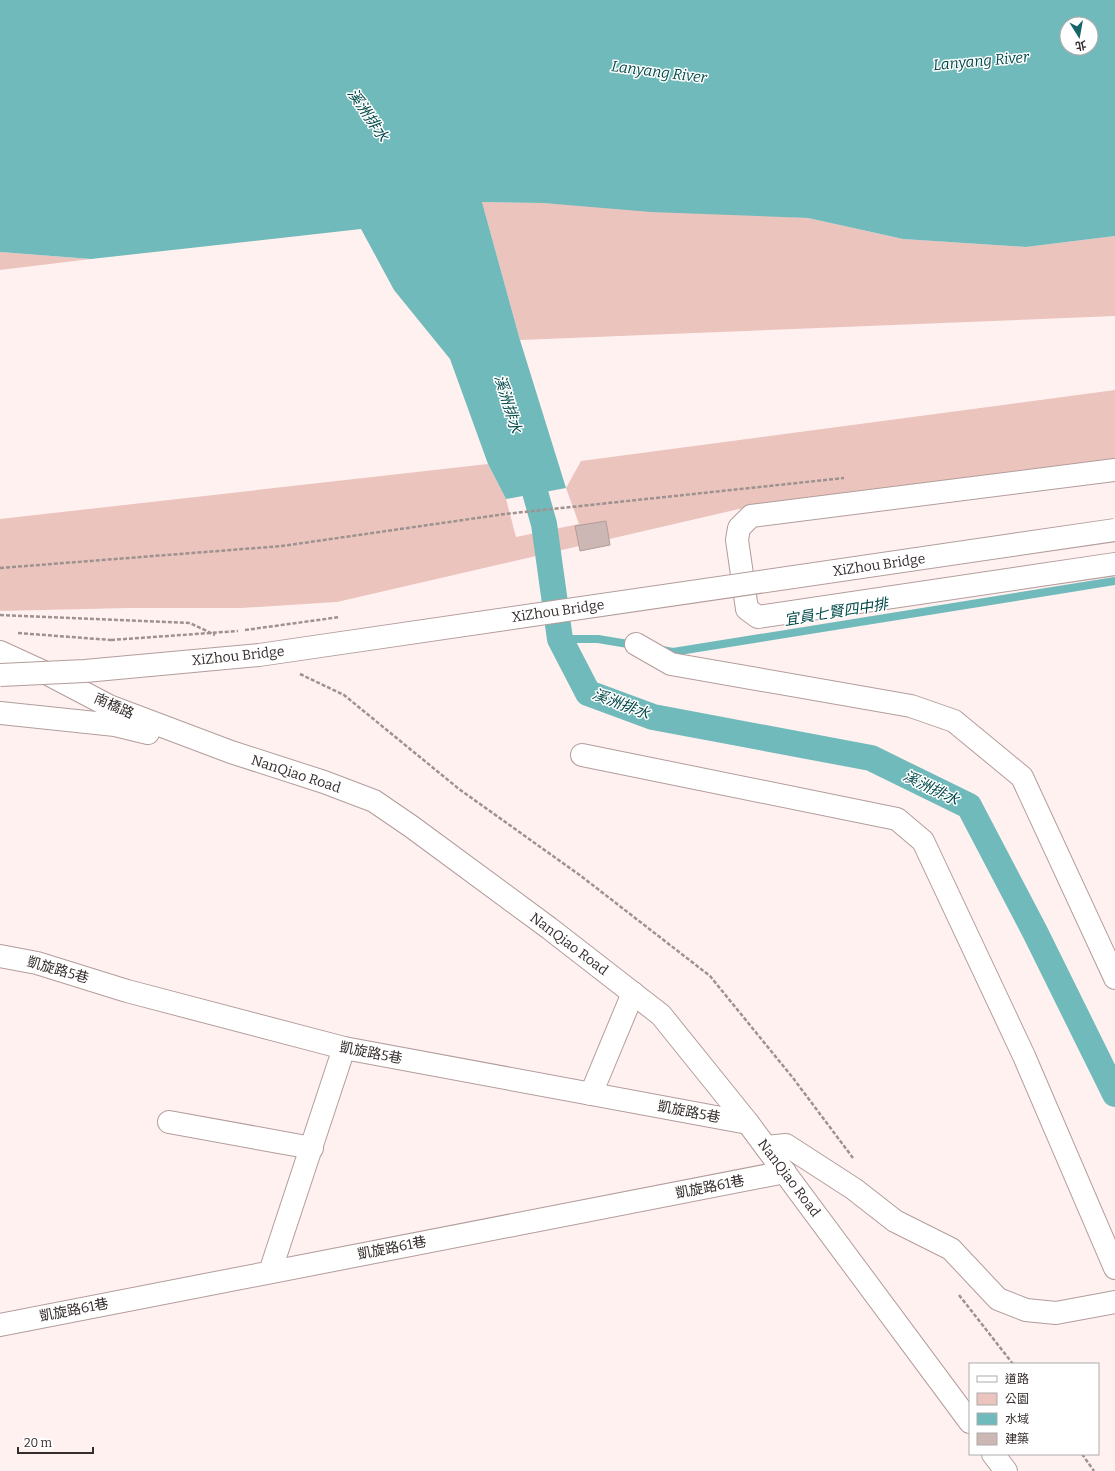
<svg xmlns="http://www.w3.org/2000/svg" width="1115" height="1471" font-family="Bitter,'Noto Sans TC',serif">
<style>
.green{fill:#ecc4be}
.water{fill:#71babb;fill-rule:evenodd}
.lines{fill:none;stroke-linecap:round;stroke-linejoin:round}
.stream{stroke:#71babb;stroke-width:8}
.canal{stroke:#71babb;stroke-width:26}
.building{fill:#ccb7b4;stroke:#b19d9a}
.minor-casing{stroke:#b29d9b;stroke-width:24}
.path{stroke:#9e9291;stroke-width:2.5;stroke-dasharray:4 2;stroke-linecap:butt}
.minor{stroke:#fff;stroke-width:22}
.minor-bridge-casing{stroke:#b29d9b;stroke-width:24;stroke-linecap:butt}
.path-bridge{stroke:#9e9291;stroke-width:2.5;stroke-dasharray:4 2;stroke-linecap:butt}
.minor-bridge{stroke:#fff;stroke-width:22}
.labels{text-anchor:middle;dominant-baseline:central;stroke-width:3;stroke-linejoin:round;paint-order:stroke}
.street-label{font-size:14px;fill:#352d2c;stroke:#fff}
.water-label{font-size:15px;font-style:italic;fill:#02494a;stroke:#fff}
</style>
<rect width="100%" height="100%" fill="#fff1f0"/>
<g class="green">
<polygon points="482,202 543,203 808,218 903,239 1026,247 1115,236 1115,316 520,340"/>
<polygon points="0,252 91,259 0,270"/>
<polygon points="1115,390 1115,462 739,509 337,602 241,608 129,608 0,611 0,519 488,464 506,499 516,537 579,524 566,488 581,461"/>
</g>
<path class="water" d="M0 0H1115V236L1026 247 903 239 808 218 651 212 543 203 482 202 520 340 566 488 506 499 488 464 450 359 394 290 361 229 91 259 0 252ZM1067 24H1091V48H1067Z"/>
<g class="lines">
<g class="stream">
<polyline points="560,639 598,639 634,645"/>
<polyline points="662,650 673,652 1115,581"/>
</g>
<polyline class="canal" points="526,460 544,524 560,639 588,693 653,717 871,758 969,806 1035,932 1115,1094"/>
</g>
<polygon class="building" points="606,521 610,545 580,551 575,526"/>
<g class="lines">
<defs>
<g id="minor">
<polyline points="1115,470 751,516 739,528 737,540 747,609 758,617 1115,564"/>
<polyline points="636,644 671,664 911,706 954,721 1022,777 1115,978"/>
<polyline points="0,652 48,674 109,706 231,752 324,782 374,801 412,827 549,928 661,1015 748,1123 970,1422"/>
<polyline points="0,713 115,725 148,733"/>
<polyline points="582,755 897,819 923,841 1024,1056 1115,1268"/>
<polyline points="0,956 37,963 127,991 344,1048 748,1123"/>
<polyline points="591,1094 633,993"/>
<polyline points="169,1122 312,1148"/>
<polyline points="766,1147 786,1145 854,1189 895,1221 951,1249 998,1299 1026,1310 1056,1313 1115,1302"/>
<polyline points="270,1272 344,1048"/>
<polyline points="0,1325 785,1172"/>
<polyline points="993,1454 1006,1471"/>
</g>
</defs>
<use href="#minor" class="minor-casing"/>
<g class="path">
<polyline points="0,568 282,546 505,514 844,478"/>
<polyline points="0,615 190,623 215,635"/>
<polyline points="18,633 111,640"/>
<polyline points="300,674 344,695 459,789 581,876 710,976 793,1078 853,1158"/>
<polyline points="959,1295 1013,1364"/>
<polyline points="1082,1454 1094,1471"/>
</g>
<use href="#minor" class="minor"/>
<defs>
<polyline id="minor-bridge" points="0,675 85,671 259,655 1115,530"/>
</defs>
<use href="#minor-bridge" class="minor-bridge-casing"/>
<g class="path-bridge">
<polyline points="245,630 340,617"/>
<polyline points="111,640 238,631"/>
</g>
<use href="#minor-bridge" class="minor-bridge"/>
</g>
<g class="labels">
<g class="street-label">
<text transform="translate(879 565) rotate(-8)">XiZhou Bridge</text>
<text transform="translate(558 611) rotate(-8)">XiZhou Bridge</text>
<text transform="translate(238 656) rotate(-6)">XiZhou Bridge</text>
<text transform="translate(114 706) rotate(24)">南橋路</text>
<text transform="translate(296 774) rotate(18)">NanQiao Road</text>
<text transform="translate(569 944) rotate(37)">NanQiao Road</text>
<text transform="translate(58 970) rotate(16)">凱旋路5巷</text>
<text transform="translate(371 1053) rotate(11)">凱旋路5巷</text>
<text transform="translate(689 1112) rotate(11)">凱旋路5巷</text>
<text transform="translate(789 1178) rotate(53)">NanQiao Road</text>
<text transform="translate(710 1187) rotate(-11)">凱旋路61巷</text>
<text transform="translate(392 1248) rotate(-11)">凱旋路61巷</text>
<text transform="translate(74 1310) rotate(-11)">凱旋路61巷</text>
</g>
<g class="water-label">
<text transform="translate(981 61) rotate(-5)">Lanyang River</text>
<text transform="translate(659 72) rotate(7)">Lanyang River</text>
<text transform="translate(368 115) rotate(56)">溪洲排水</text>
<text transform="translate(508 404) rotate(73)">溪洲排水</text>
<text transform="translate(836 612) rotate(-9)">宜員七賢四中排</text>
<text transform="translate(621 704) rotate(21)">溪洲排水</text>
<text transform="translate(931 788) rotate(26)">溪洲排水</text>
</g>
</g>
<rect x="969" y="1363" width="130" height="92" fill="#ffffff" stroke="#aeabab"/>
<rect x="977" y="1376" width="20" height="6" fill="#ffffff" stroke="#aeabab"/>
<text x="1005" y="1383" font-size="12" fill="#352d2c">道路</text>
<rect x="977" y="1393" width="20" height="12" fill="#ecc4be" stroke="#aeabab"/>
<text x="1005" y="1403" font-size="12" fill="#352d2c">公園</text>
<rect x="977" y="1413" width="20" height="12" fill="#71babb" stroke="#aeabab"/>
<text x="1005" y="1423" font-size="12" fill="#352d2c">水域</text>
<rect x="977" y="1433" width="20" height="12" fill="#ccb7b4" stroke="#aeabab"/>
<text x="1005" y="1443" font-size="12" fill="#352d2c">建築</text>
<g transform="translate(1079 36) rotate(169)"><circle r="19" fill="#ffffff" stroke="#aeabab"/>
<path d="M0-3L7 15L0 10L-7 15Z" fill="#176667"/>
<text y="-6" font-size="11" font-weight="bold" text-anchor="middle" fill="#352d2c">北</text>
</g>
<path d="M18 1447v6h75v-6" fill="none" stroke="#352d2c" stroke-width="2"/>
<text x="24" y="1447" font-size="12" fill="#352d2c" stroke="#ffffff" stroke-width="3" paint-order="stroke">20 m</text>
</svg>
